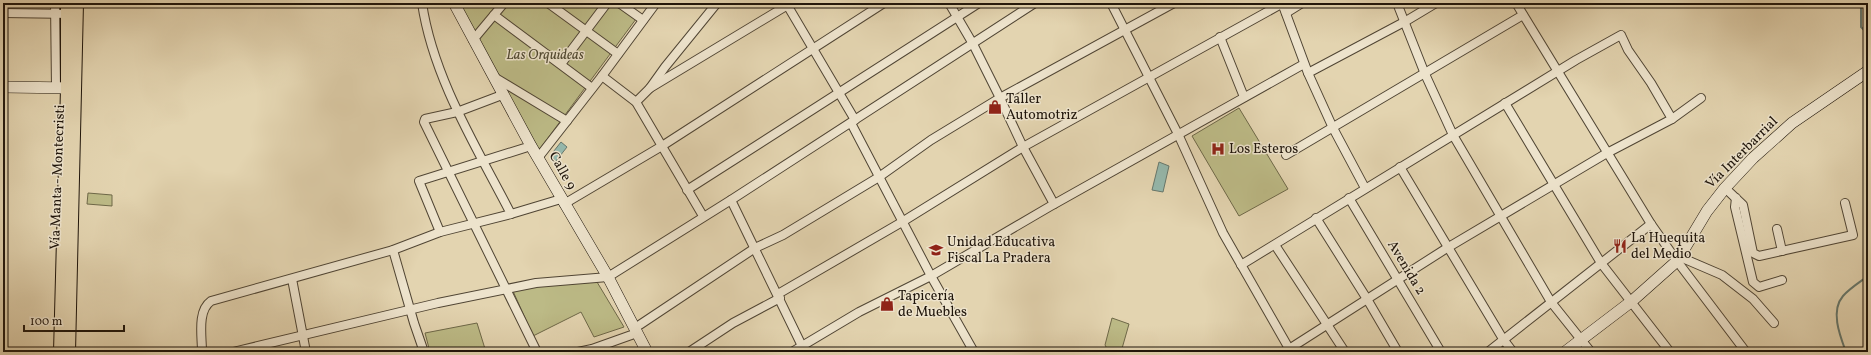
<svg xmlns="http://www.w3.org/2000/svg" width="1871" height="355" font-family="Vollkorn,serif">
<style>
.green{fill:#bcba86;stroke:#6e6848}
.water{fill:#95b8ac;stroke:#66776c}
.lines{fill:none;stroke-linecap:round;stroke-linejoin:round}
.stream{stroke:#66776c;stroke-width:2}
.street-casing{stroke:#504534;stroke-width:10}
.secondary-casing{stroke:#1f150b;stroke-width:12}
.primary-casing{stroke:#1f150b;stroke-width:14}
.street{stroke:#ede3cc;stroke-width:8}
.secondary{stroke:#ede3cc;stroke-width:11}
.primary{stroke:#e3d4b0;stroke-width:12}
.labels{text-anchor:middle;dominant-baseline:central;stroke-width:3;stroke-linejoin:round;paint-order:stroke}
.park-label{font-size:14px;font-style:italic;fill:#4e4730;stroke:#ede3cc}
.poi-label{font-size:14px;fill:#1f150b;stroke:#ede3cc;text-anchor:start}
.street-label{font-size:14px;fill:#1f150b;stroke:#ede3cc}
</style>
<rect width="100%" height="100%" fill="#e3d4b0"/>
<filter id="stains"><feTurbulence type="fractalNoise" baseFrequency=".005" numOctaves="4"/><feColorMatrix values="0 0 0 0 .2 0 0 0 0 .09 0 0 0 0 .02 0 0 0 .5 -.17"/></filter>
<radialGradient id="worn" r=".72"><stop offset=".6" stop-color="#630" stop-opacity="0"/><stop offset="1" stop-color="#630" stop-opacity=".3"/></radialGradient>
<g class="green">
<polygon points="455,3 502,3 474,37"/>
<polygon points="505,3 614,3 636,19 539,150 478,38"/>
<polygon points="1239,108 1288,189 1239,216 1192,136"/>
<polygon points="88,193 112,195 112,206 87,204"/>
<polygon points="597,282 624,327 594,337 581,312 533,336 513,291 541,286"/>
<polygon points="1112,318 1129,324 1121,352 1109,352 1105,345"/>
<polygon points="477,323 486,352 430,352 425,333"/>
</g>
<g class="water">
<polygon points="561,142 567,147 556,161 550,156"/>
<polygon points="1159,162 1169,166 1163,192 1152,190"/>
</g>
<g class="lines">
<g class="stream">
<polyline points="1861,3 1861,27 1868,34"/>
<path d="M1846 352C1840 336 1830 311 1843 296 1850 288 1860 282 1868 276"/>
</g>
<defs>
<g id="street">
<polyline points="55,3 56,88"/>
<polyline points="410,3 454,3"/>
<path d="M422 3C433 78 477 148 511 214"/>
<polyline points="548,3 618,54"/>
<polyline points="619,3 643,20"/>
<polyline points="786,3 855,120"/>
<polyline points="949,3 973,44 1000,98 1023,147 1054,204"/>
<polyline points="1111,3 1178,134 1223,233 1291,352"/>
<polyline points="1282,3 1308,73 1333,128 1365,188"/>
<polyline points="1397,3 1425,74 1453,135 1551,302 1591,352"/>
<polyline points="1516,3 1651,224 1677,261 1746,352"/>
<polyline points="3,13 72,14"/>
<polyline points="1286,13 1302,3"/>
<polyline points="494,15 592,88"/>
<polyline points="1220,37 1244,97"/>
<polyline points="473,40 504,3"/>
<polyline points="561,64 607,3"/>
<polyline points="1308,73 1406,21 1436,3"/>
<polyline points="602,76 636,102 703,216"/>
<polyline points="494,77 567,121"/>
<polyline points="650,88 791,3"/>
<polyline points="502,95 457,112 425,119 424,122 537,352"/>
<polyline points="636,102 650,88 665,67 717,3"/>
<polyline points="1505,103 1601,263 1670,352"/>
<polyline points="1672,119 1701,98"/>
<polyline points="851,123 931,276 974,352"/>
<polyline points="1286,155 1523,15"/>
<polyline points="538,158 602,76 656,3"/>
<polyline points="1400,167 1503,339 1513,352"/>
<polyline points="1725,188 1743,205 1753,253 1759,256 1853,235 1845,203"/>
<polyline points="687,190 979,3"/>
<polyline points="1349,198 1441,352"/>
<polyline points="1736,198 1735,207 1753,282 1759,287 1782,280"/>
<polyline points="731,200 802,346"/>
<polyline points="564,204 662,146 884,3"/>
<polyline points="1316,218 1367,299 1398,352"/>
<polyline points="1777,229 1782,251"/>
<polyline points="440,232 419,181 531,146"/>
<polyline points="1275,245 1345,352"/>
<polyline points="393,250 414,323 424,352"/>
<polyline points="1680,257 1722,275 1753,299 1774,323"/>
<polyline points="1241,265 1576,60 1621,35 1628,50 1651,83 1672,119 1607,153 1447,248 1289,349"/>
<polyline points="292,279 306,352"/>
<polyline points="778,294 902,222 1023,147 1283,3"/>
<polyline points="635,328 755,248 783,235 879,177 931,140 1000,98 1174,3"/>
<path d="M202 352C202 336 197 311 211 301L393 250 440 232 511 214 561 199"/>
<polyline points="233,352 438,303 536,283 608,277 731,200 1035,3"/>
<polyline points="578,352 592,349 637,333"/>
<polyline points="689,352 733,323 780,298"/>
<polyline points="792,352 859,312 931,276 1049,207 1304,64"/>
<polyline points="1488,352 1651,224"/>
</g>
<g id="secondary">
<polyline points="454,3 531,146 608,277 647,352"/>
<polyline points="3,87 74,88"/>
<polyline points="1565,352 1632,301 1677,261 1707,211 1725,188 1753,158 1792,123 1868,71"/>
</g>
<g id="primary">
<polyline points="60,352 67,88 67,3"/>
<polyline points="69,352 77,3"/>
</g>
</defs>
<use href="#street" class="street-casing"/>
<use href="#secondary" class="secondary-casing"/>
<use href="#primary" class="primary-casing"/>
<use href="#street" class="street"/>
<use href="#secondary" class="secondary"/>
<use href="#primary" class="primary"/>
</g>
<defs>
<symbol id="shop-bare" viewBox="-9 -9 18 18"><path d="M-5-2.5h2.3a2.7 3.5 0 0 1 5.4 0H5L5.5 6h-11ZM-1.5-2.5h3a1.5 2.3 0 0 0-3 0Z" fill="#8f2418" stroke="#ede3cc" stroke-width="2.5" paint-order="stroke"/></symbol>
<symbol id="hospital-bare" viewBox="-9 -9 18 18"><path d="M-5-5h3v3.5h4V-5h3V5h-3V1.5h-4V5h-3Z" fill="#8f2418" stroke="#ede3cc" stroke-width="2.5" paint-order="stroke"/></symbol>
<symbol id="restaurant-bare" viewBox="-9 -9 18 18"><path d="M-5-6h1v4h1v-4h1v4h1v-4h1v5L-1.5 .5V6h-2V.5L-5-1ZM5-6V6H3V1.5H1.5Q1.5-4 5-6Z" fill="#8f2418" stroke="#ede3cc" stroke-width="2.5" paint-order="stroke"/></symbol>
<symbol id="school-bare" viewBox="-9 -9 18 18"><path d="M0-5L7-2L0 1L-7-2ZM-4 1L0 2.5L4 1V4Q0 6-4 4Z" fill="#8f2418" stroke="#ede3cc" stroke-width="2.5" paint-order="stroke"/></symbol>
</defs>
<g fill-rule="evenodd">
<use href="#shop-bare" x="985" y="97" width="20" height="20"/>
<use href="#hospital-bare" x="1208" y="139" width="20" height="20"/>
<use href="#restaurant-bare" x="1610" y="236" width="20" height="20"/>
<use href="#school-bare" x="926" y="240" width="20" height="20"/>
<use href="#shop-bare" x="877" y="294" width="20" height="20"/>
</g>
<g class="labels">
<g class="park-label">
<text x="545" y="55">Las Orquideas</text>
</g>
<g class="poi-label">
<text x="1006" y="99">Taller<tspan x="1006" dy="16">Automotriz</tspan></text>
<text x="1229" y="149">Los Esteros</text>
<text x="1631" y="238">La Huequita<tspan x="1631" dy="16">del Medio</tspan></text>
<text x="947" y="242">Unidad Educativa<tspan x="947" dy="16">Fiscal La Pradera</tspan></text>
<text x="898" y="296">Tapicería<tspan x="898" dy="16">de Muebles</tspan></text>
</g>
<g class="street-label">
<text transform="translate(1742 153) rotate(-45)">Vía Interbarrial</text>
<text transform="translate(562 171) rotate(61)">Calle 9</text>
<text transform="translate(58 177) rotate(-88)">Vía Manta - Montecristi</text>
<text transform="translate(1406 268) rotate(59)">Avenida 2</text>
</g>
</g>
<rect width="1871" height="355" fill="none" stroke="#e3d4b0" stroke-width="16"/>
<rect x="4" y="4" width="1863" height="347" fill="none" stroke="#1f150b" stroke-width="2"/>
<rect x="8" y="8" width="1855" height="339" fill="none" stroke="#1f150b"/>
<path d="M24 325v6h100v-6" fill="none" stroke="#1f150b" stroke-width="2"/>
<text x="30" y="325" font-size="12" fill="#1f150b" stroke="#ede3cc" stroke-width="3" paint-order="stroke">100 m</text>
<rect width="100%" height="100%" filter="url(#stains)"/>
<rect width="100%" height="100%" fill="url(#worn)"/>
</svg>
